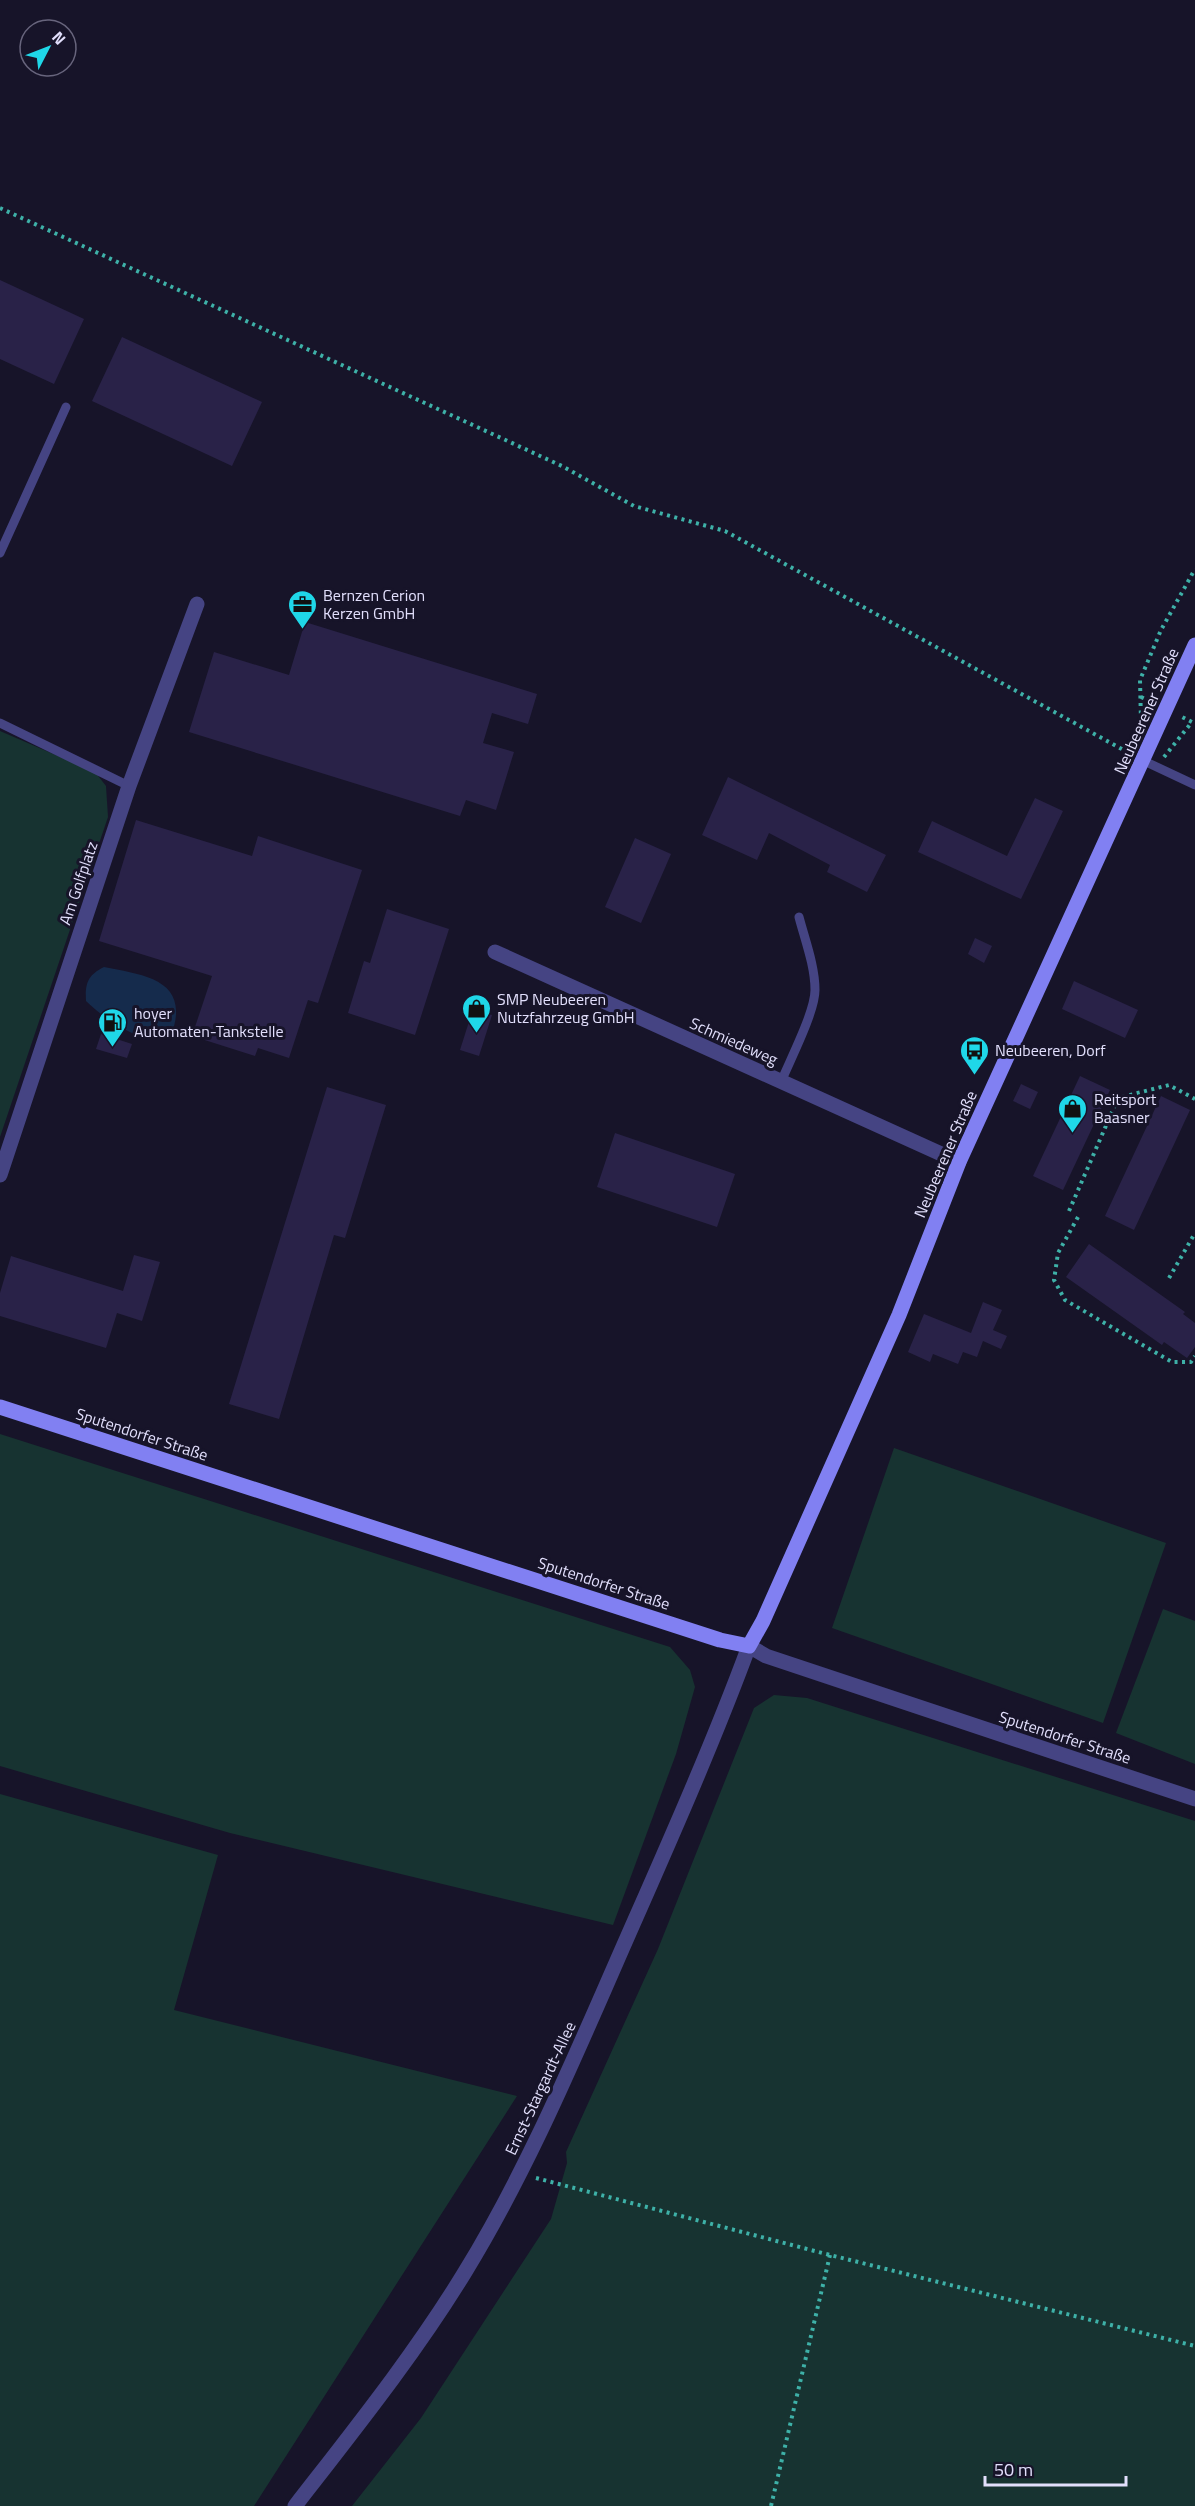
<svg xmlns="http://www.w3.org/2000/svg" width="1195" height="2506" font-family="'Titillium Web',sans-serif">
<style>
.green{fill:#173331}
.water{fill:#152b4c}
.building{fill:#292248}
.lines{fill:none;stroke-linecap:round;stroke-linejoin:round}
.path{stroke:#3eb1a8;stroke-width:4;stroke-dasharray:3 4.5;stroke-linecap:butt}
.service{stroke:#454483;stroke-width:9}
.minor{stroke:#454483;stroke-width:15}
.tertiary{stroke:#454483;stroke-width:15}
.secondary{stroke:#8180f2;stroke-width:15}
.labels{text-anchor:middle;dominant-baseline:central;stroke-width:6;stroke-linejoin:round;paint-order:stroke}
.poi-label{font-size:16px;fill:#e2dffc;stroke:#171429;text-anchor:start}
.street-label{font-size:16px;fill:#e2dffc;stroke:#171429}
</style>
<rect width="100%" height="100%" fill="#171429"/>
<g class="green">
<polygon points="0,731 95,772 106,786 108,817 0,1137"/>
<polygon points="0,1434 670,1647 690,1670 695,1687 676,1754 613,1925 230,1833 0,1766"/>
<polygon points="894,1448 1166,1543 1103,1723 832,1628"/>
<polygon points="1163,1609 1195,1621 1195,1764 1116,1733"/>
<polygon points="774,1695 807,1698 1195,1821 1195,2506 352,2506 421,2418 551,2219 567,2163 566,2152 658,1949 754,1708"/>
<polygon points="0,1794 218,1855 174,2010 517,2096 254,2506 0,2506"/>
</g>
<path class="water" d="M104 967C145 975 190 980 172 1033 168 1035 163 1039 159 1039 137 1042 100 1015 86 1001 85 983 88 975 104 967Z"/>
<g class="building">
<polygon points="0,280 84,319 54,384 0,359"/>
<polygon points="122,337 262,402 232,466 92,401"/>
<polygon points="305,622 537,694 528,724 492,713 483,743 514,752 496,810 466,800 460,816 189,732 214,652 289,675"/>
<polygon points="728,777 886,855 867,892 827,872 830,865 769,833 757,860 702,835"/>
<polygon points="1035,798 1063,811 1021,899 918,852 932,821 1007,856"/>
<polygon points="136,820 252,856 258,836 362,870 318,1003 308,1000 289,1058 258,1048 255,1056 192,1036 212,976 99,941"/>
<polygon points="635,838 671,854 641,923 605,907"/>
<polygon points="387,909 449,929 415,1035 348,1013 364,961 370,963"/>
<polygon points="975,938 992,946 984,963 968,954"/>
<polygon points="1074,981 1138,1010 1125,1038 1062,1009"/>
<polygon points="473,1009 492,1015 479,1056 460,1050"/>
<polygon points="101,1034 132,1044 127,1058 96,1049"/>
<polygon points="1080,1076 1110,1090 1063,1190 1033,1176"/>
<polygon points="1021,1084 1038,1092 1030,1109 1013,1101"/>
<polygon points="327,1087 386,1105 345,1238 334,1235 279,1419 229,1404"/>
<polygon points="1161,1096 1190,1110 1134,1230 1105,1216"/>
<polygon points="615,1133 735,1174 717,1227 597,1187"/>
<polygon points="1089,1244 1185,1312 1183,1314 1195,1323 1195,1347 1187,1358 1164,1342 1162,1345 1066,1277"/>
<polygon points="134,1255 160,1262 147,1305 142,1321 117,1313 106,1348 0,1316 0,1293 11,1256 123,1291"/>
<polygon points="983,1302 1002,1310 993,1330 1007,1336 1001,1349 983,1341 977,1357 963,1352 958,1364 933,1354 930,1362 908,1352 924,1314 971,1333"/>
</g>
<g class="lines">
<g class="path">
<polyline points="0,208 562,466 634,506 725,531 1129,753"/>
<polyline points="1141,697 1152,702"/>
<polyline points="1141,721 1140,680 1161,630 1195,569"/>
<polyline points="1164,757 1192,722 1180,716"/>
<polyline points="1069,1211 1118,1098 1169,1085 1195,1099"/>
<polyline points="1078,1217 1058,1253 1054,1280 1065,1300 1172,1362 1191,1362 1195,1356"/>
<polyline points="1169,1278 1195,1233"/>
<polyline points="536,2178 830,2255 1195,2346"/>
<polyline points="771,2506 830,2255"/>
</g>
<g class="service">
<polyline points="0,553 66,407"/>
<polyline points="0,723 129,786"/>
<polyline points="1144,761 1195,785"/>
<path d="M781 1082C790 1060 815 1012 815 990 815 966 805 940 799 917"/>
</g>
<g class="minor">
<polyline points="495,952 959,1162"/>
<polyline points="0,1175 129,786 197,604"/>
<path d="M295 2506C354 2430 415 2354 465 2272 525 2174 570 2068 616 1963 662 1858 709 1754 749 1646"/>
</g>
<polyline class="tertiary" points="749,1646 766,1656 1195,1799"/>
<polyline class="secondary" points="0,1407 720,1640 749,1646 763,1621 899,1315 959,1162 1195,645"/>
</g>
<defs>
<symbol id="office-pin" viewBox="-11 -11 22 30"><path d="M0 17L-7.5 6A9.5 9.5 0 1 1 7.5 6Z" fill="#1fd7e8" stroke="#171429"/><path d="M-6-3h4V-5.5h4V-3h4V5H-6ZM-1-4.5V-3h2v-1.5ZM-6 0V1H6V0Z" fill="#111"/></symbol>
<symbol id="shop-pin" viewBox="-11 -11 22 30"><path d="M0 17L-7.5 6A9.5 9.5 0 1 1 7.5 6Z" fill="#1fd7e8" stroke="#171429"/><path d="M-5-2.5h2.3a2.7 3.5 0 0 1 5.4 0H5L5.5 6h-11ZM-1.5-2.5h3a1.5 2.3 0 0 0-3 0Z" fill="#111"/></symbol>
<symbol id="fuel-pin" viewBox="-11 -11 22 30"><path d="M0 17L-7.5 6A9.5 9.5 0 1 1 7.5 6Z" fill="#1fd7e8" stroke="#171429"/><path d="M-5.5-6h7V0h2V4h1.3V-2.5L3-4.5l.8-.8L6-3V5H2.5V1h-1V6h-7ZM-4.2-4.7v3.2H.2V-4.7Z" fill="#111"/></symbol>
<symbol id="bus-pin" viewBox="-11 -11 22 30"><path d="M0 17L-7.5 6A9.5 9.5 0 1 1 7.5 6Z" fill="#1fd7e8" stroke="#171429"/><path d="M-5-6H5V4H4V6H2V4H-2V6H-4V4H-5ZM-3.5-4V0h7V-4ZM-3.5 1.2v1.5H-2V1.2ZM2 1.2v1.5H3.5V1.2Z" fill="#111"/></symbol>
</defs>
<g fill-rule="evenodd">
<use href="#office-pin" x="286" y="588" width="33" height="45"/>
<use href="#shop-pin" x="460" y="992" width="33" height="45"/>
<use href="#fuel-pin" x="96" y="1006" width="33" height="45"/>
<use href="#bus-pin" x="958" y="1034" width="33" height="45"/>
<use href="#shop-pin" x="1056" y="1092" width="33" height="45"/>
</g>
<g class="labels">
<g class="poi-label">
<text x="323" y="595">Bernzen Cerion<tspan x="323" dy="18">Kerzen GmbH</tspan></text>
<text x="497" y="999">SMP Neubeeren<tspan x="497" dy="18">Nutzfahrzeug GmbH</tspan></text>
<text x="134" y="1013">hoyer<tspan x="134" dy="18">Automaten-Tankstelle</tspan></text>
<text x="995" y="1050">Neubeeren, Dorf</text>
<text x="1094" y="1099">Reitsport<tspan x="1094" dy="18">Baasner</tspan></text>
</g>
<g class="street-label">
<text transform="translate(1146 711) rotate(-66)">Neubeerener Straße</text>
<text transform="translate(78 883) rotate(-71)">Am Golfplatz</text>
<text transform="translate(734 1041) rotate(24)">Schmiedeweg</text>
<text transform="translate(945 1154) rotate(-67)">Neubeerener Straße</text>
<text transform="translate(142 1434) rotate(18)">Sputendorfer Straße</text>
<text transform="translate(604 1583) rotate(18)">Sputendorfer Straße</text>
<text transform="translate(1065 1737) rotate(18)">Sputendorfer Straße</text>
<text transform="translate(540 2088) rotate(-65)">Ernst-Stargardt-Allee</text>
</g>
</g>
<g transform="translate(48 48) rotate(48)"><circle r="28" fill="#171429" stroke="#68657d" stroke-width="1.5"/>
<path d="M0-4.5L10 22L0 15L-10 22Z" fill="#1fd7e8"/>
<text y="-9" font-size="16" font-weight="bold" text-anchor="middle" fill="#e2dffc">N</text>
</g>
<path d="M985 2476v9h141v-9" fill="none" stroke="#e2dffc" stroke-width="3"/>
<text x="994" y="2476" font-size="18" fill="#e2dffc" stroke="#171429" stroke-width="4.5" paint-order="stroke">50 m</text>
</svg>
